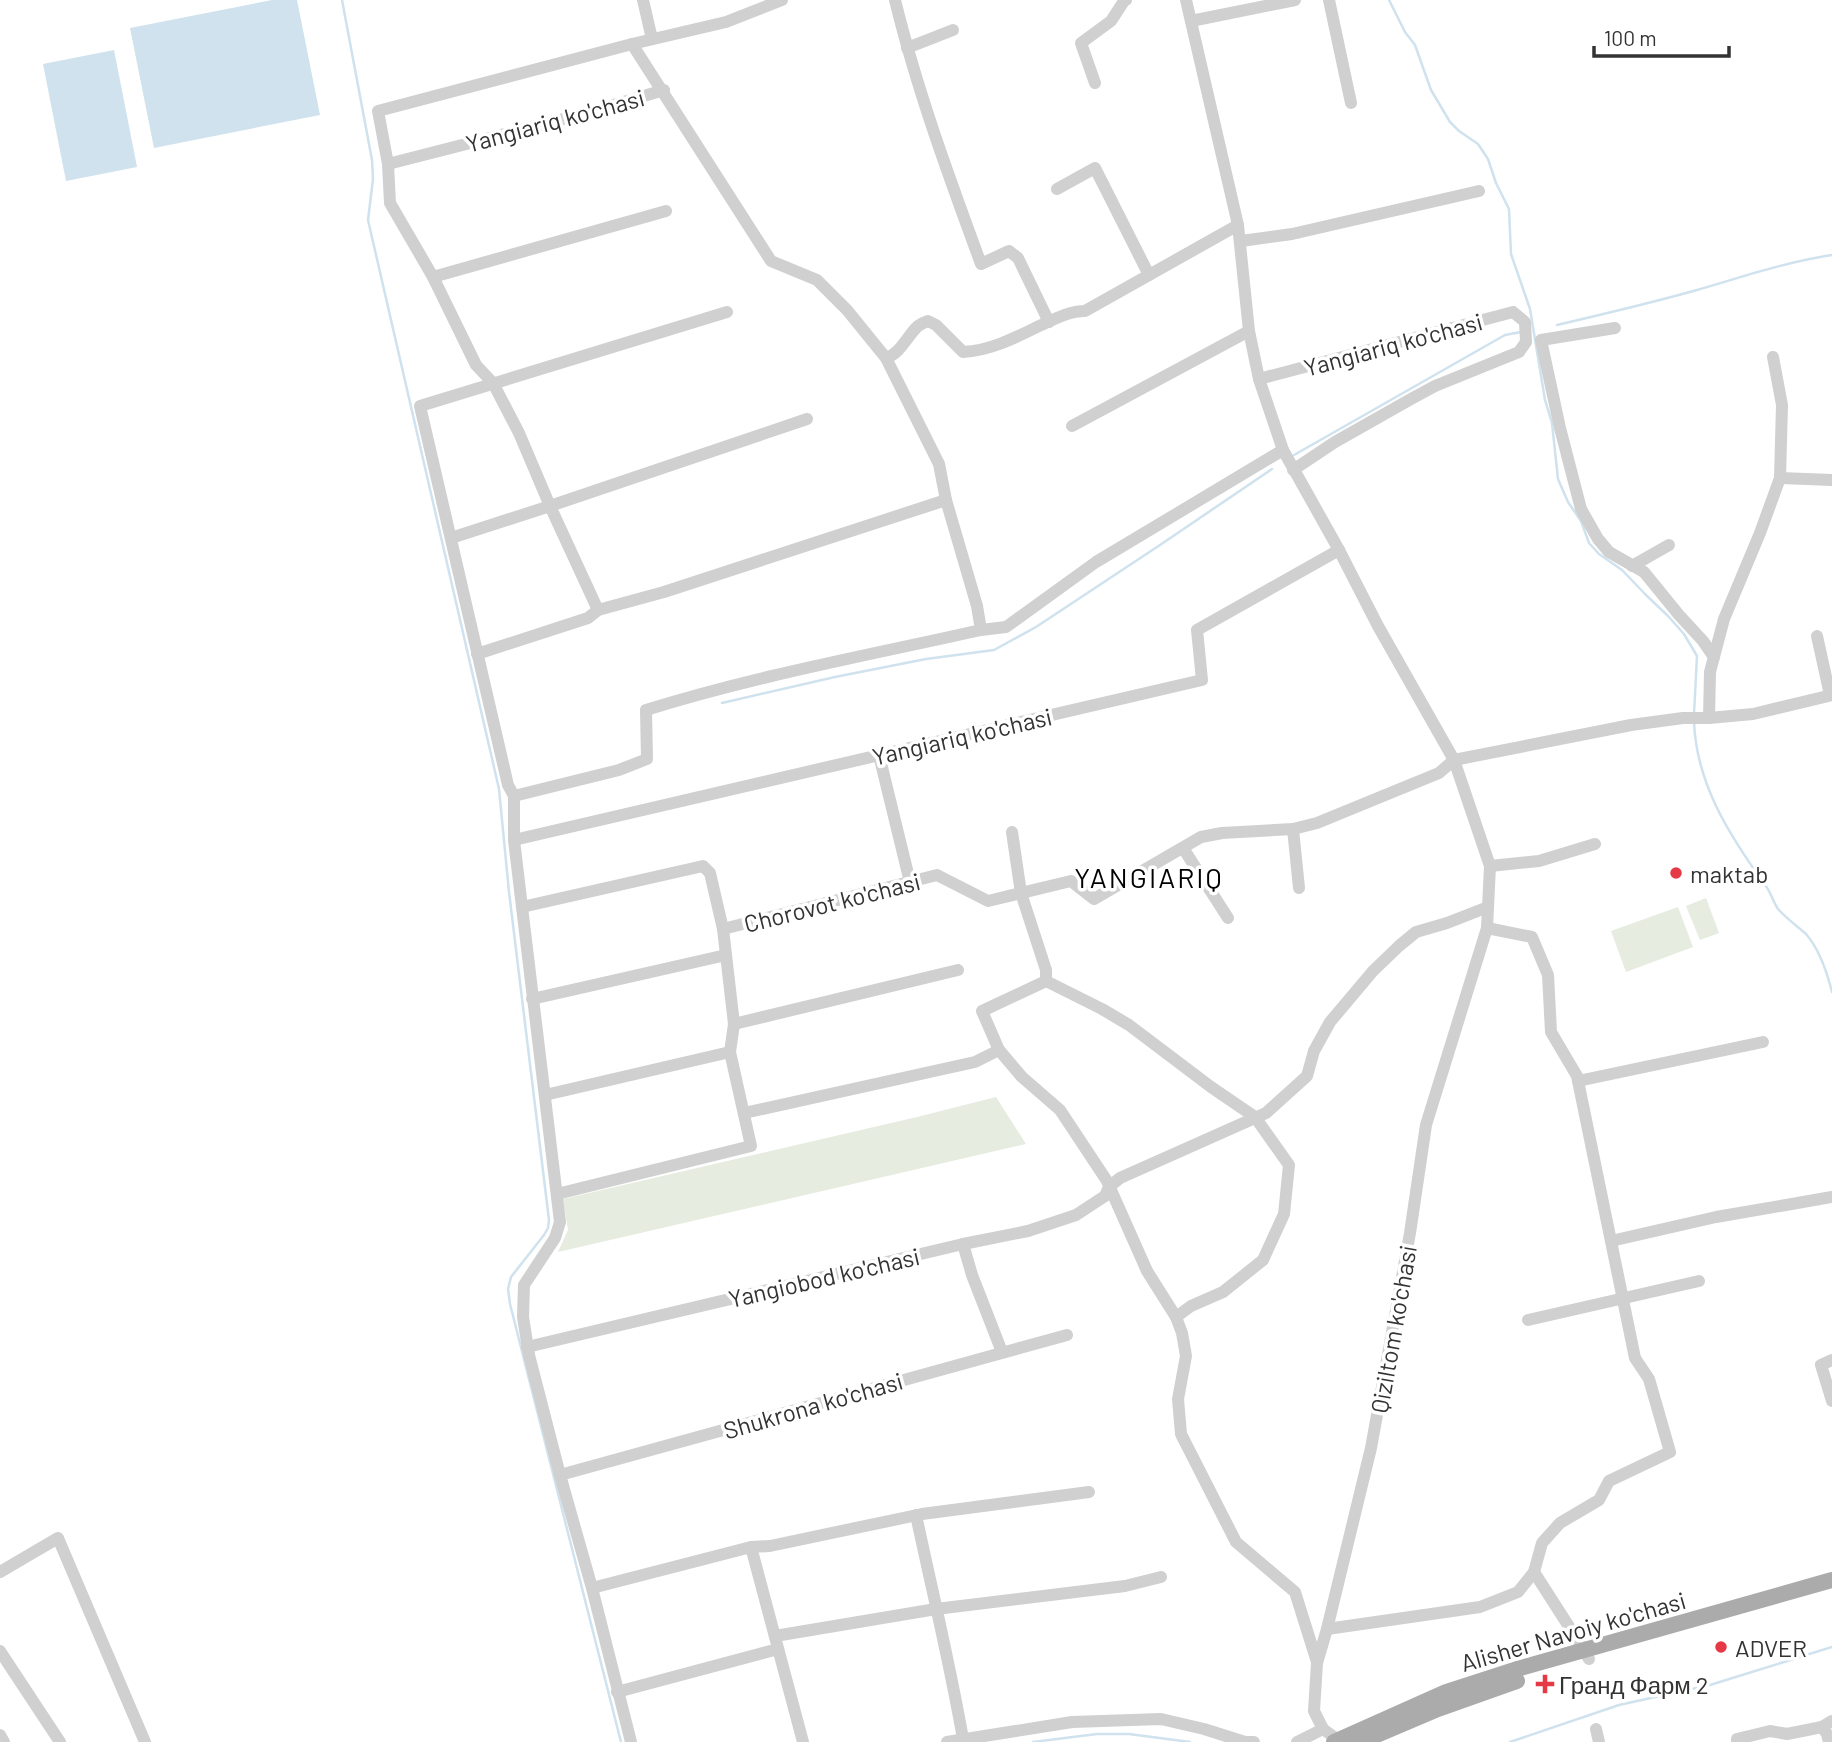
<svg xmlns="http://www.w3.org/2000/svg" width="1832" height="1742" font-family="Barlow,sans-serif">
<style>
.green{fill:#e6ecdf}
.water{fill:#cfe2ee}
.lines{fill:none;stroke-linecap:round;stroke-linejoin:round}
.stream{stroke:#cfe2ee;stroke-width:2.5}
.minor{stroke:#d0d0d0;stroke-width:12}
.major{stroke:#ababab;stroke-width:16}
.poi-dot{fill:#e63946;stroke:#fff;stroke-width:2.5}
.labels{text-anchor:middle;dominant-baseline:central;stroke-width:7;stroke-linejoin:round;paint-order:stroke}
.street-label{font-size:24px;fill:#333;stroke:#fff}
.poi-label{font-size:24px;fill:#333;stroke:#fff;text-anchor:start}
.quarter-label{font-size:28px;letter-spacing:2px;fill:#000;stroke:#fff}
</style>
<rect width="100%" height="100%" fill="#fff"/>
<g class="green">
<polygon points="1706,898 1719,933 1700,940 1686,906"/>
<polygon points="1678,907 1693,947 1626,972 1611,931"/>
<polygon points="996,1097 1026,1144 558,1252 568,1230 563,1199 917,1117"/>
</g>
<g class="water">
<polygon points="272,0 297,0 320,115 154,148 130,28"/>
<polygon points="114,50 137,167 66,181 43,64"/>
</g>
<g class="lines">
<g class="stream">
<polyline points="342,0 372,160 373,179 368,220 499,789 509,892 549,1220 548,1228 544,1235 511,1277 508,1289 510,1304 621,1742"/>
<polyline points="1389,0 1405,32 1415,45 1431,90 1450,122 1459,131 1478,144 1488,159 1496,183 1509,209 1511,254 1530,309 1545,400 1552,423 1558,479 1568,502 1581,521 1589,543 1599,554 1622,570 1646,595 1668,616 1684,634 1697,656 1694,714"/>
<path d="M1557 325C1604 314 1651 303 1697 290 1742 277 1786 262 1832 255"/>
<polyline points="1294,455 1505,335 1521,332"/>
<polyline points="722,703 835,677 926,659 994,650 1036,627 1160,545 1272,469"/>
<path d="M1694 721C1696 784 1730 836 1765 885 1771 892 1773 902 1778 909 1786 918 1797 926 1806 934 1820 950 1827 972 1832 992"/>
<polyline points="1033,1742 1097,1734 1129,1734 1190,1742"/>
<polyline points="1510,1742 1619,1705 1710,1685 1832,1647"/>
</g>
<g class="minor">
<polyline points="643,0 652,39"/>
<path d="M895 0C917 90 949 177 981 264L1009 251 1018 258 1049 322"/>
<polyline points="1186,0 1238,225 1249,331 1259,379 1283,450 1339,550 1378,626 1454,760 1490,866 1487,928 1426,1125 1410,1233 1371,1448 1327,1629 1317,1663 1314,1711 1323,1729 1341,1742"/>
<polyline points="1329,0 1351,103"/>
<polyline points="1191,21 1295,0"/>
<polyline points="632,44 771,261 817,280 847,310 886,358 939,464 946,500 977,606 981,630"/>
<polyline points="907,48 953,30"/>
<polyline points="1095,83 1081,43 1111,21 1124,1 1126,0"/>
<polyline points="388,164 583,114 664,90"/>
<polyline points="1057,189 1095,168 1149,275"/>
<polyline points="1241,241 1292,234 1479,191"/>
<polyline points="433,277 666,211"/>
<polyline points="1615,328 1541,340 1560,428 1581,509 1598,539 1609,552 1644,572 1679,615 1703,641 1714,657"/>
<path d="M886 358C901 353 907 336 918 326 921 324 925 322 928 321L936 325 963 352C989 351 1015 338 1037 327 1053 320 1068 311 1085 311L1238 225"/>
<polyline points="1259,379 1513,312 1525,322 1526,342 1519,352 1435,386 1411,399 1335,442 1293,470"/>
<polyline points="1072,426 1249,331"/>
<polyline points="1780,478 1832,480"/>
<polyline points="451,538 550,506 807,419"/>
<polyline points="1632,566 1669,545"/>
<polyline points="598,610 550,506 519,433 493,383 476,365 433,277 390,203 388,164 378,111 632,44 726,22 782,0"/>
<polyline points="1817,636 1830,695"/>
<polyline points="477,654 588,618 598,610 664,592 946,500"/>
<polyline points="1709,718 1710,672 1724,619 1760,533 1780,478 1782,405 1773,357"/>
<polyline points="879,755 910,882"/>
<path d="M514 796 619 770 647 759 646 710C755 676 869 655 981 630L1006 627 1096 562 1283 450"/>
<polyline points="1293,829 1299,888"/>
<polyline points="1012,832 1021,893 1046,970 1046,981"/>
<polyline points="514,840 1202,680 1197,630 1339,550"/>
<polyline points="1183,848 1228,918"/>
<polyline points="1490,866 1539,861 1595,844"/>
<polyline points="522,907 703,866 710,873 723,929 734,1024 730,1052 751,1146 557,1194"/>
<polyline points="723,929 937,875 988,901 1071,881 1094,899 1201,837 1222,833 1293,829 1317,823 1439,773 1454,760 1631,725 1683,718 1709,718 1753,714 1832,695"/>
<polyline points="1046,981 982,1011 999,1050 1022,1077 1060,1110 1107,1181 1147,1271 1176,1317 1182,1333 1186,1356 1178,1399 1181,1434 1236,1542 1295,1592 1317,1662"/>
<polyline points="1046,981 1102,1009 1129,1025 1211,1087 1255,1117 1289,1165 1284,1214 1263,1260 1223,1292 1191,1306 1176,1317"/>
<polyline points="532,999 726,955"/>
<polyline points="734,1024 958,970"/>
<polyline points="1578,1081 1763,1042"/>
<polyline points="545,1095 730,1052"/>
<polyline points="744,1113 975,1062 999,1050"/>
<polyline points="1611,1241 1716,1217 1832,1197"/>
<polyline points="963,1244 972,1275 1002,1352"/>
<polyline points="1528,1320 1699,1281"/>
<polyline points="527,1347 963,1244 1028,1231 1076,1215 1105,1196 1109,1187 1120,1178 1266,1113 1307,1076 1314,1051 1330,1022 1373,971 1399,946 1416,932 1447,923 1488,907"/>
<polyline points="1832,1360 1821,1365 1832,1401"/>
<polyline points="560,1475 1067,1335"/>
<path d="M916 1515C932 1590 950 1664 963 1739"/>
<polyline points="751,1547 803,1742"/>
<polyline points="0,1572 58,1538 145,1742"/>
<polyline points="1534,1572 1584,1650 1589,1659"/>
<polyline points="592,1588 751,1547 770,1546 922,1514 1089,1492"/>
<polyline points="1327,1629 1480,1607 1518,1592 1534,1572 1542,1543 1560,1523 1599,1500 1609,1481 1670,1452 1649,1379 1635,1358 1577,1076 1551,1032 1548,975 1532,937 1487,928"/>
<polyline points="775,1636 936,1609 1125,1586 1161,1577"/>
<polyline points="0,1651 60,1742"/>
<polyline points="617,1692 778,1649"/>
<polyline points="1822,1727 1827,1734 1829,1742"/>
<polyline points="1596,1729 1599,1742"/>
<polyline points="0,1735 4,1742"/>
<polyline points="631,1742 592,1588 560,1475 529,1355 523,1317 524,1285 555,1238 560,1222 522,907 514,840 514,796 508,785 420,406 727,312"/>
<polyline points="947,1742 1072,1722 1161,1719 1204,1729 1245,1742 1254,1742"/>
<polyline points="1297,1742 1323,1729"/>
<polyline points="1737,1742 1737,1739 1770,1731 1787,1734 1822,1727 1832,1721"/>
</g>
<g class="major">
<polyline points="1334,1742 1446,1692 1517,1669 1832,1580"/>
<polyline points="1360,1742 1438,1709 1517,1681"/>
</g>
</g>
<g class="poi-dot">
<circle cx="1676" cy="873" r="7"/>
<circle cx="1721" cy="1647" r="7"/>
<path d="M1541.5 1673.5h7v7h7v7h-7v7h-7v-7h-7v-7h7z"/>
</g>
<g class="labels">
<g class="street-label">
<text transform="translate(555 120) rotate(-15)">Yangiariq ko'chasi</text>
<text transform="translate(1393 344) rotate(-15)">Yangiariq ko'chasi</text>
<text transform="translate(962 736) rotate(-13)">Yangiariq ko'chasi</text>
<text transform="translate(832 902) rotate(-14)">Chorovot ko'chasi</text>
<text transform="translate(824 1277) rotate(-13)">Yangiobod ko'chasi</text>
<text transform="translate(1393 1329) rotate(-80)">Qiziltom ko'chasi</text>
<text transform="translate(813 1405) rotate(-16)">Shukrona ko'chasi</text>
<text transform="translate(1573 1631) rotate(-16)">Alisher Navoiy ko'chasi</text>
</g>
<g class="poi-label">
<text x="1690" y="873">maktab</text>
<text x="1735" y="1647">ADVER</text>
<text x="1559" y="1684">Гранд Фарм 2</text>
</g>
<g class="quarter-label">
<text x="1149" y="877">YANGIARIQ</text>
</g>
</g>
<path d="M1594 46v10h135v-10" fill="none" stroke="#333333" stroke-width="3.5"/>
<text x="1604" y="46" font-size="21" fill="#333333" stroke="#ffffff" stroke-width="5" paint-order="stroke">100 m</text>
</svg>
